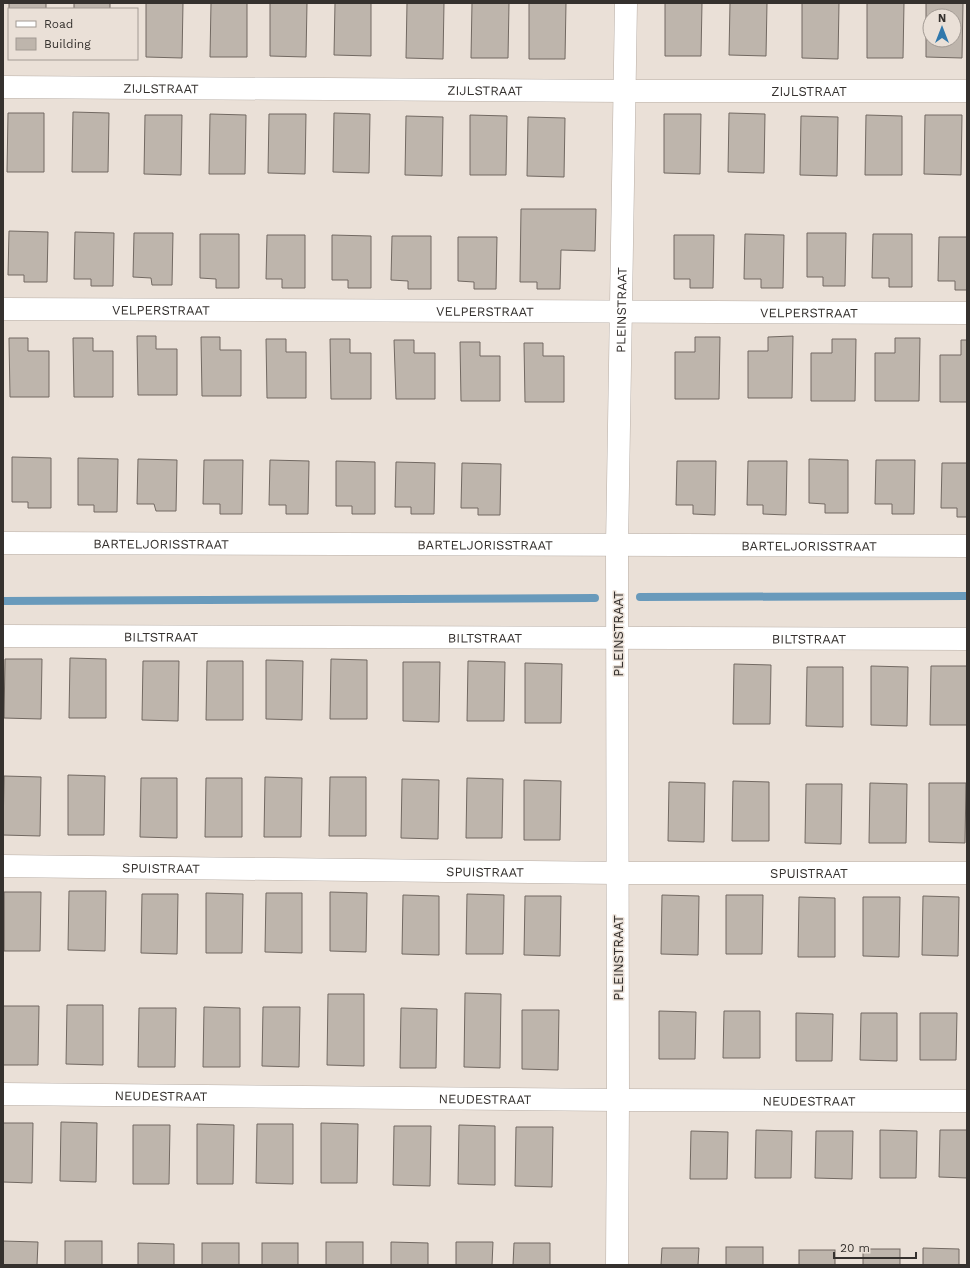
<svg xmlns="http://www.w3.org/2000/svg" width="970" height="1268" font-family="'Work Sans',sans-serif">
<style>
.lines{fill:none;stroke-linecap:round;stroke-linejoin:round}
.stream{stroke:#699abb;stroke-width:8}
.building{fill:#beb5ac;stroke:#726962;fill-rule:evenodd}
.minor-casing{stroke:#b8aea6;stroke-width:23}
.minor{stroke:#fff;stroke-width:22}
.labels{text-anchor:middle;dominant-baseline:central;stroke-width:3;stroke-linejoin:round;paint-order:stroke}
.street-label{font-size:13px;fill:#35312e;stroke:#eae0d7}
</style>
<rect width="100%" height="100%" fill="#eae0d7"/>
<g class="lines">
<g class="stream">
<polyline points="640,597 967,596"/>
<polyline points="3,601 595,598"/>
</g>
</g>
<g class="building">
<rect x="9" y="3" width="37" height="6"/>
<rect x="74" y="3" width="36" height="6"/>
<polygon points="146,3 183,3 182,58 146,57"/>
<polygon points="211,3 247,3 247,57 210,57"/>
<polygon points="270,3 307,3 306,57 270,56"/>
<polygon points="335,3 371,3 371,56 334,55"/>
<polygon points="407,3 444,3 443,59 406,58"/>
<polygon points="472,3 509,3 508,58 471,58"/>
<polygon points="529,3 566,3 565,59 529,59"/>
<polygon points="665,3 702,3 701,56 665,56"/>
<polygon points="730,3 767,3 766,56 729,55"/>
<polygon points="802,3 839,3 838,59 802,58"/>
<polygon points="867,3 904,3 903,58 867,58"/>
<path d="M926 3H963L962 58 926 57ZM930 16H954V40H930Z"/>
<polygon points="73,112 109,113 108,172 72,172"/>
<polygon points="8,113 44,113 44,172 7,172"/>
<polygon points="334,113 370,114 369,173 333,172"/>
<polygon points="729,113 765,114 764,173 728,172"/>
<polygon points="210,114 246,115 245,174 209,174"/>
<polygon points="269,114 306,114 305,174 268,173"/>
<polygon points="664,114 701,114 700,174 664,173"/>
<polygon points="145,115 182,115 181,175 144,174"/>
<polygon points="470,115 507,116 506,175 470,175"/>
<polygon points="866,115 902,116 902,175 865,175"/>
<polygon points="925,115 962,115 961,175 924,174"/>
<polygon points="406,116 443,117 442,176 405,175"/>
<polygon points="801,116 838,117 837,176 800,175"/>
<polygon points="528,117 565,118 564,177 527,176"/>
<polygon points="521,209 596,209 595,251 561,250 560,289 537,289 537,282 520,282"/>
<polygon points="9,231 48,232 47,282 24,282 24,275 8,275"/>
<polygon points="75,232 114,233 113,286 91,286 91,279 74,279"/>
<polygon points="134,233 173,233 172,285 152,285 151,278 133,277"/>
<polygon points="807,233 846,233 845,286 823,286 823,277 807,277"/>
<polygon points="200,234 239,234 239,288 216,288 216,279 200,278"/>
<polygon points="745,234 784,235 783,288 761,288 761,279 744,279"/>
<polygon points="873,234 912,234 912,287 889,287 889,278 872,278"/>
<polygon points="267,235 305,235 305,288 282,288 282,279 266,279"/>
<polygon points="332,235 371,236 371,288 348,288 348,280 332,280"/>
<polygon points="674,235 714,235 713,288 690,288 690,279 674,279"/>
<polygon points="392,236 431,236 431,289 408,289 408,281 391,280"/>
<polygon points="458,237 497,237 496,289 474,289 474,282 458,281"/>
<polygon points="939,237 967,237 967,290 955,290 955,281 938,281"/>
<polygon points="137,336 156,336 156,349 177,349 177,395 138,395"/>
<polygon points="793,336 792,398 748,398 748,351 768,351 768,337"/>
<polygon points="201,337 220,337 220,350 241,350 241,396 202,396"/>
<polygon points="695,337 720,337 719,399 675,399 675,352 695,352"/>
<polygon points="9,338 28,338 28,351 49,351 49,397 10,397"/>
<polygon points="73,338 93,338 93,351 113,351 113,397 74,397"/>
<polygon points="895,338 920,338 919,401 875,401 875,353 895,353"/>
<polygon points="266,339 286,339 286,352 306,352 306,398 267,398"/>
<polygon points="330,339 350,339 350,353 371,353 371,399 331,399"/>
<polygon points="832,339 856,339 855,401 811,401 811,353 832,353"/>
<polygon points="394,340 414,340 414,353 435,353 435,399 396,399"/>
<polygon points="961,340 967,340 967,402 940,402 940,355 961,355"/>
<polygon points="460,342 480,342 480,356 500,356 500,401 461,401"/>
<polygon points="524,343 543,343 543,356 564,356 564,402 525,402"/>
<polygon points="12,457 51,458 51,508 28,508 28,502 12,502"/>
<polygon points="78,458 118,459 117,512 94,512 94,505 78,505"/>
<polygon points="138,459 177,460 176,511 156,511 154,504 137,504"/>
<polygon points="809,459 848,460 848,513 825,513 825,504 809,503"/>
<polygon points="204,460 243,460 242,514 220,514 220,504 203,504"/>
<polygon points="270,460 309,461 308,514 286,514 286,505 269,505"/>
<polygon points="876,460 915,460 914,514 892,514 892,504 875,504"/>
<polygon points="336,461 375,462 375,514 352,514 352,506 336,506"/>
<polygon points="677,461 716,461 715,515 693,514 693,505 676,505"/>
<polygon points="748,461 787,461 786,515 763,514 763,505 747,505"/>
<polygon points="396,462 435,463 434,514 411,514 411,507 395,507"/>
<polygon points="462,463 501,464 500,515 478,515 478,508 461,508"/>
<polygon points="942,463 967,463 967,517 957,517 957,508 941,508"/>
<polygon points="70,658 106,659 106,718 69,718"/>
<polygon points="5,659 42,659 41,719 4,718"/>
<polygon points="331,659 367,660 367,719 330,719"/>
<polygon points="266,660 303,661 302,720 266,719"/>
<polygon points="143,661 179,661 178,721 142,720"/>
<polygon points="207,661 243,661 243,720 206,720"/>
<polygon points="468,661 505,662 504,721 467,721"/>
<polygon points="403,662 440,662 439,722 403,721"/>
<polygon points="525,663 562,664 561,723 525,723"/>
<polygon points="734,664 771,665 770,724 733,724"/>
<polygon points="871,666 908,667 907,726 871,725"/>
<polygon points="931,666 967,666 967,725 930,725"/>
<polygon points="807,667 843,667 843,727 806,726"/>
<polygon points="68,775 105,776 104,835 68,835"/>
<polygon points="4,776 41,777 40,836 3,835"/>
<polygon points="265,777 302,778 301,837 264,837"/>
<polygon points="330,777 366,777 366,836 329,836"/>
<polygon points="141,778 177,778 177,838 140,837"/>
<polygon points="206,778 242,778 242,837 205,837"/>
<polygon points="467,778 503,779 502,838 466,838"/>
<polygon points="402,779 439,780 438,839 401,838"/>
<polygon points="524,780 561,781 560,840 524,840"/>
<polygon points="733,781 769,782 769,841 732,841"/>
<polygon points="669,782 705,783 704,842 668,841"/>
<polygon points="870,783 907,784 906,843 869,843"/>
<polygon points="929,783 966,783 965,843 929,842"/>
<polygon points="806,784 842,784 841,844 805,843"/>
<polygon points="69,891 106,891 105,951 68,950"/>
<polygon points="4,892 41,892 40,951 4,951"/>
<polygon points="330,892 367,893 366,952 330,951"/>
<polygon points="206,893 243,894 242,953 206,953"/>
<polygon points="266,893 302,893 302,953 265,952"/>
<polygon points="142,894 178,894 177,954 141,953"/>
<polygon points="467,894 504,895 503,954 466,954"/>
<polygon points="403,895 439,896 439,955 402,954"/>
<polygon points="662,895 699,896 698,955 661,954"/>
<polygon points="726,895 763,895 762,954 726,954"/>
<polygon points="525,896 561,896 560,956 524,955"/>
<polygon points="923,896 959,897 958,956 922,955"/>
<polygon points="799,897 835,898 835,957 798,957"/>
<polygon points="863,897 900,897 899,957 863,956"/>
<polygon points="465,993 501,994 500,1068 464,1067"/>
<polygon points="328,994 364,994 364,1066 327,1065"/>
<polygon points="67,1005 103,1005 103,1065 66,1064"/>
<polygon points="3,1006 39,1006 38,1065 3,1065"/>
<polygon points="204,1007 240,1008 240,1067 203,1067"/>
<polygon points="263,1007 300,1007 299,1067 262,1066"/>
<polygon points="139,1008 176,1008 175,1067 138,1067"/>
<polygon points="401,1008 437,1009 436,1068 400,1068"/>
<polygon points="522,1010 559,1010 558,1070 522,1069"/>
<polygon points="659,1011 696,1012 695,1059 659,1059"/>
<polygon points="724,1011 760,1011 760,1058 723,1058"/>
<polygon points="796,1013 833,1014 832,1061 796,1061"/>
<polygon points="861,1013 897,1013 897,1061 860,1060"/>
<polygon points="920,1013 957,1013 956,1060 920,1060"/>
<polygon points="61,1122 97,1123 96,1182 60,1181"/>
<polygon points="3,1123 33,1123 32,1183 3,1182"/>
<polygon points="321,1123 358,1124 357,1183 321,1183"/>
<polygon points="197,1124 234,1125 233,1184 197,1184"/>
<polygon points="257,1124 293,1124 293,1184 256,1183"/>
<polygon points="133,1125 170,1125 169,1184 133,1184"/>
<polygon points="459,1125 495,1126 495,1185 458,1184"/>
<polygon points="394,1126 431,1126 430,1186 393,1185"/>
<polygon points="516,1127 553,1127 552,1187 515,1186"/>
<polygon points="756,1130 792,1131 791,1178 755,1178"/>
<polygon points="880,1130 917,1131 916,1178 880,1178"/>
<polygon points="940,1130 967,1130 967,1178 939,1177"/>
<polygon points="691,1131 728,1132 727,1179 690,1179"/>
<polygon points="816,1131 853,1131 852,1179 815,1178"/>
<polygon points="3,1241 38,1242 37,1265 3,1265"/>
<rect x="65" y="1241" width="37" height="24"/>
<rect x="326" y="1242" width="37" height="23"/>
<polygon points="391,1242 428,1243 428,1265 391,1265"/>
<polygon points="456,1242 493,1242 492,1265 456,1265"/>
<polygon points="138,1243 174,1244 174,1265 138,1265"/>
<rect x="202" y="1243" width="37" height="22"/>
<rect x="262" y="1243" width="36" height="22"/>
<polygon points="514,1243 550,1243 550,1265 513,1265"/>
<rect x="726" y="1247" width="37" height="18"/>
<polygon points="662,1248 699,1248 698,1265 661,1265"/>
<polygon points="923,1248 959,1249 959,1265 923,1265"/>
<rect x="863" y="1249" width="37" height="16"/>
<rect x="799" y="1250" width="36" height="15"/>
</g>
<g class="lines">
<defs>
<g id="minor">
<path id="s1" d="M3 87 625 91H967"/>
<path id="s2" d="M3 309 967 313"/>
<path id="s3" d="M3 543 967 546"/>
<path id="s4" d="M3 636 967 639"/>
<path id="s5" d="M3 866 618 873H967"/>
<path id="s6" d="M3 1094 618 1100 967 1101"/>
<path id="s7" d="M617 1265 618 1100 617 546 626 3"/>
</g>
</defs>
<use href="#minor" class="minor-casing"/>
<use href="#minor" class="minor"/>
</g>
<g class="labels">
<g class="street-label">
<text stroke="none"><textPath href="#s1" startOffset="158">ZIJLSTRAAT</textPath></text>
<text stroke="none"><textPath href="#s1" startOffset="482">ZIJLSTRAAT</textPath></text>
<text stroke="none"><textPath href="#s1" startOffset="806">ZIJLSTRAAT</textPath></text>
<text stroke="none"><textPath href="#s2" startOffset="158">VELPERSTRAAT</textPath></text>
<text stroke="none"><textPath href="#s7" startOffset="955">PLEINSTRAAT</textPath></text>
<text stroke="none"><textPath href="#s2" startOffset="482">VELPERSTRAAT</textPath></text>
<text stroke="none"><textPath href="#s2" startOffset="806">VELPERSTRAAT</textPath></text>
<text stroke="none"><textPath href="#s3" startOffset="158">BARTELJORISSTRAAT</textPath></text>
<text stroke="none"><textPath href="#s3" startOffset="482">BARTELJORISSTRAAT</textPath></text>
<text stroke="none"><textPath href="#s3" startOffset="806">BARTELJORISSTRAAT</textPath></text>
<text transform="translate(618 634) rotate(-90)">PLEINSTRAAT</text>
<text stroke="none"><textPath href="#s4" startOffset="158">BILTSTRAAT</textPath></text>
<text stroke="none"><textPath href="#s4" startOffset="482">BILTSTRAAT</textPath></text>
<text stroke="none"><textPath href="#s4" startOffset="806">BILTSTRAAT</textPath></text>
<text stroke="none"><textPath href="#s5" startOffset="158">SPUISTRAAT</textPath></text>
<text stroke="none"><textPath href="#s5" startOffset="482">SPUISTRAAT</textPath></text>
<text stroke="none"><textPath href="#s5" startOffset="806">SPUISTRAAT</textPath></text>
<text transform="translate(618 958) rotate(-90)">PLEINSTRAAT</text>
<text stroke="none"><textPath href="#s6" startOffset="158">NEUDESTRAAT</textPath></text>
<text stroke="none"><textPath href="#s6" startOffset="482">NEUDESTRAAT</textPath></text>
<text stroke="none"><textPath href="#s6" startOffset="806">NEUDESTRAAT</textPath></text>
</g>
</g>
<rect width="970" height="1268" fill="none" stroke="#35312e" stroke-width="8"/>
<rect x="8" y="8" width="130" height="52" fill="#eae0d7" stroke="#a29a93"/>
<rect x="16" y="21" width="20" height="6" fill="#ffffff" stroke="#a29a93"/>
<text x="44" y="28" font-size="12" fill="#35312e">Road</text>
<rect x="16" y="38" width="20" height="12" fill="#beb5ac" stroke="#a29a93"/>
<text x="44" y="48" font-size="12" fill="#35312e">Building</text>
<g transform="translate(942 28)"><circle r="19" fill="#eae0d7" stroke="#a29a93"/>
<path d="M0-3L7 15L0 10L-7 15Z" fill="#3078ac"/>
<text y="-6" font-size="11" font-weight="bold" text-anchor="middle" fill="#35312e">N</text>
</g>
<path d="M834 1252v6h82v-6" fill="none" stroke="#35312e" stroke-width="2"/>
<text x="840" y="1252" font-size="12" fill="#35312e" stroke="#eae0d7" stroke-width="3" paint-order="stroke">20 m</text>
</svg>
